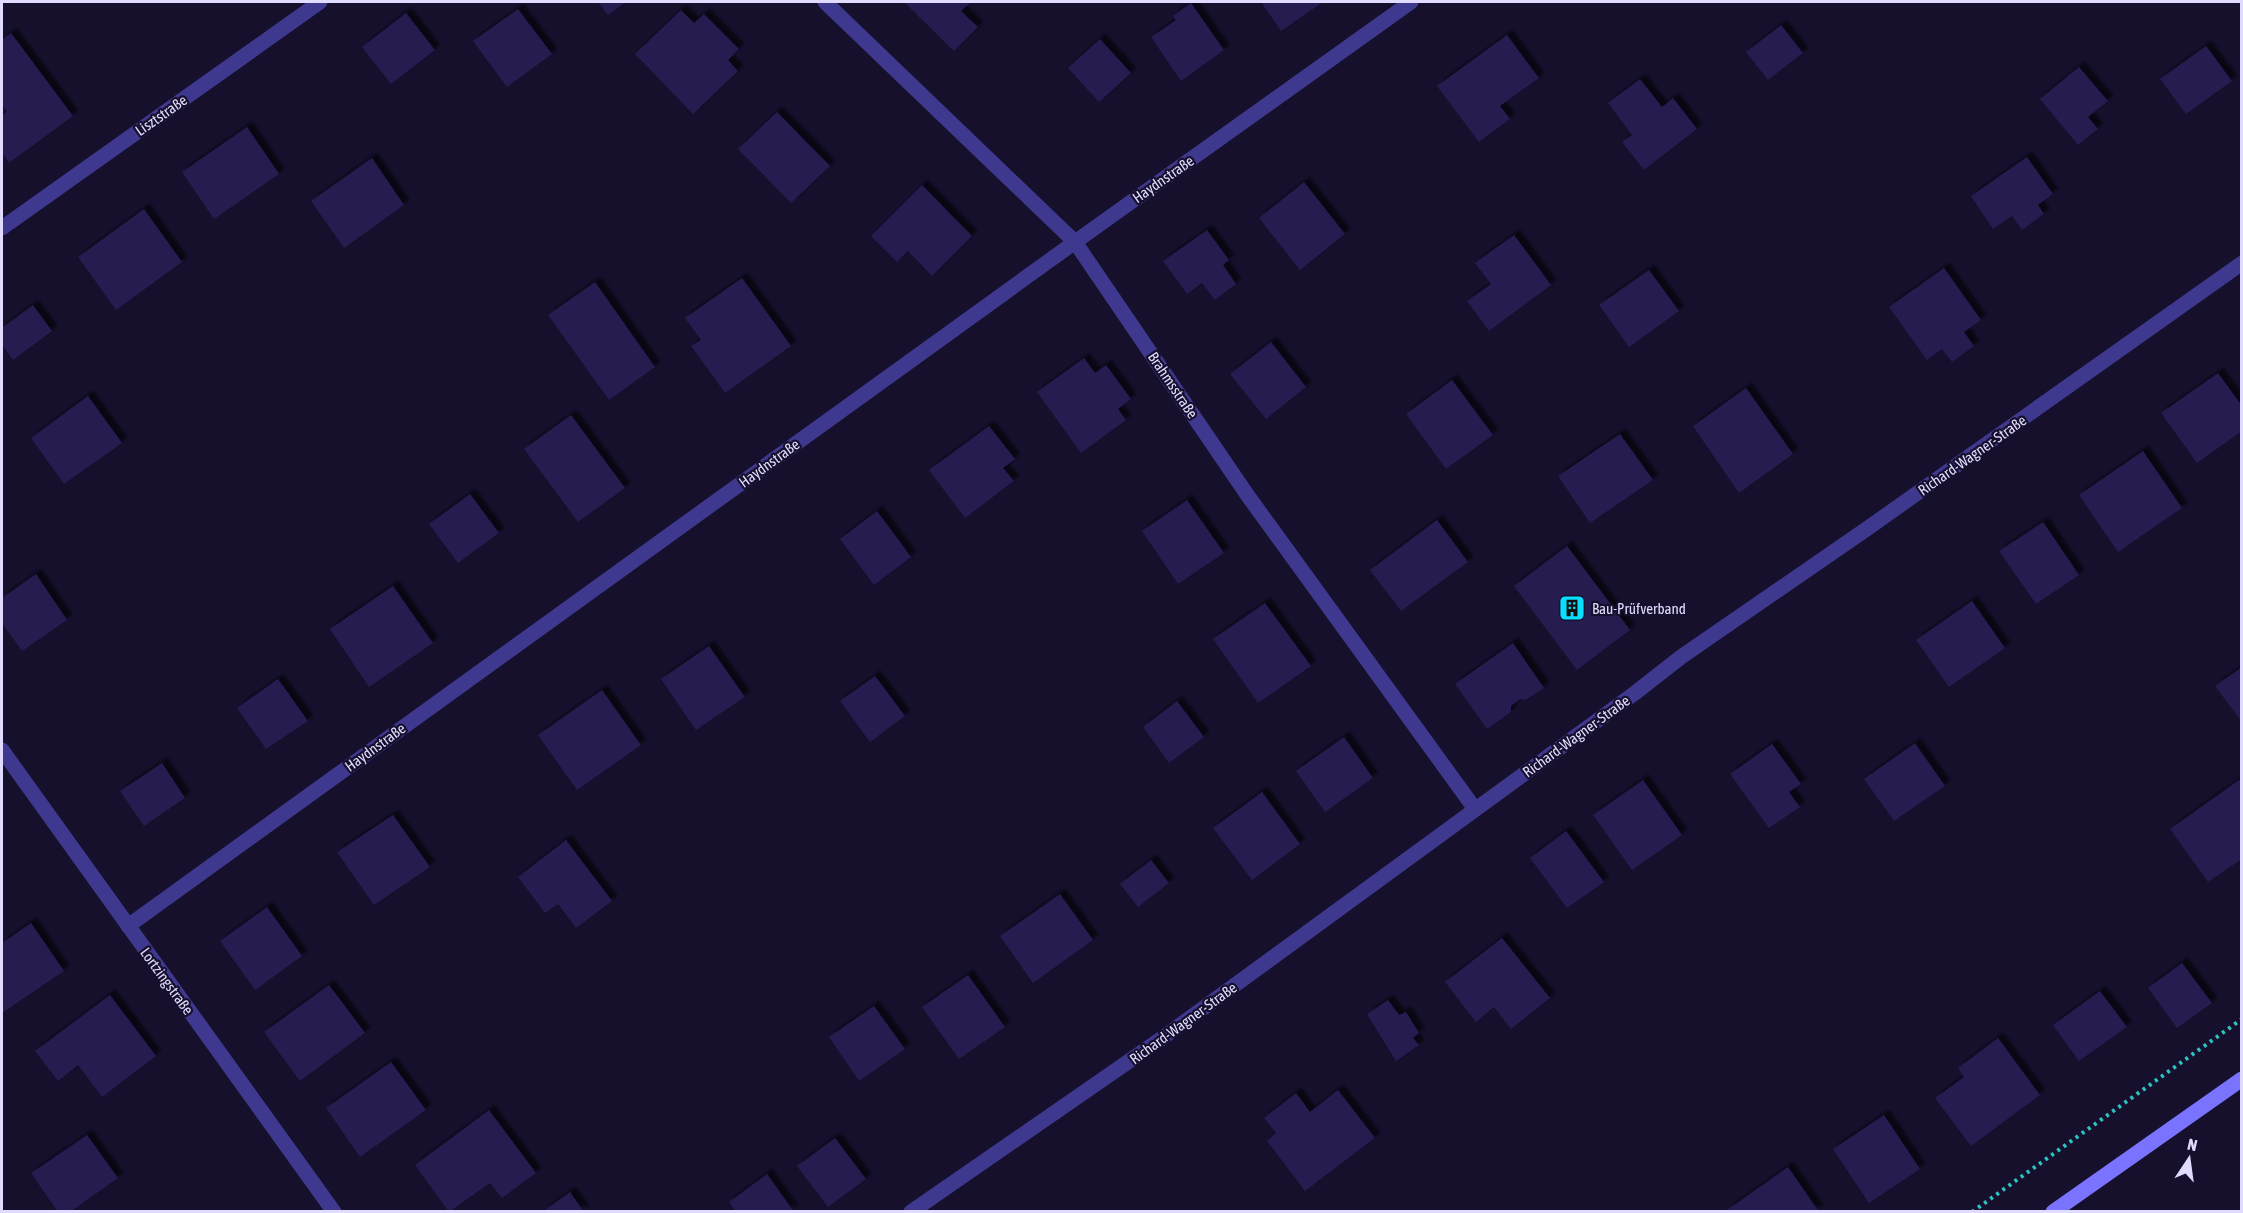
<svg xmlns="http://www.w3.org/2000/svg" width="2243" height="1213" font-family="'Asap Condensed',sans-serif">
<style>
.building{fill:#271b4f;filter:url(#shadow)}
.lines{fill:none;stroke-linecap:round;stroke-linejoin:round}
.path{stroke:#2ac5c0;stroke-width:4;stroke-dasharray:3 4.5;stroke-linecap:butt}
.street{stroke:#3e398e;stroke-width:15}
.secondary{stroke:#7a73ff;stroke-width:15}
.labels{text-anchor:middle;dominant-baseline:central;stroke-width:4.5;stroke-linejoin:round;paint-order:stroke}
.street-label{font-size:15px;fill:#e1dcff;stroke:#16102d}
.poi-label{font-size:15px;fill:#e1dcff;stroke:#16102d;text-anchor:start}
</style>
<defs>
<filter id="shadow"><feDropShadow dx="5.5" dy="-5.5" stdDeviation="1.5" flood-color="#0009"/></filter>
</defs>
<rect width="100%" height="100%" fill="#16102d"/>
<g class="building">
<polygon points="598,2 626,2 608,15"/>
<polygon points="904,2 971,2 961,11 978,27 954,51"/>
<polygon points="1261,2 1323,2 1281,31"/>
<polygon points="1191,3 1224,50 1181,81 1151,37 1176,20 1173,16"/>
<polygon points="518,9 552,54 507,87 473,41"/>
<polygon points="681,10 694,23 704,14 739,49 728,60 738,71 693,114 635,54"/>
<polygon points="406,13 435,50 391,84 362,47"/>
<polygon points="1781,25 1803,53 1768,80 1746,52"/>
<polygon points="11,33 73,116 9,163 2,153 2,115 7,112 2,105 2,40"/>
<polygon points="1507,35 1539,78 1500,106 1510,119 1479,142 1437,86"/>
<polygon points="1100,39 1131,73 1099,102 1068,68"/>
<polygon points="2206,46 2232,81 2186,114 2160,79"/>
<polygon points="2079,67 2108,101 2088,117 2098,129 2078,145 2040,99"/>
<polygon points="1640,79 1662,107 1673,98 1697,129 1644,170 1622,142 1632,135 1608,103"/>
<polygon points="777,112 830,166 791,203 738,149"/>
<polygon points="247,127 279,174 214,219 182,172"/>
<polygon points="2027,157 2053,194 2038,205 2044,214 2022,230 2012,216 1993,229 1971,196"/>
<polygon points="372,158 404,205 344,248 311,201"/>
<polygon points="1304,182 1345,234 1300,270 1259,218"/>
<polygon points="922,185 972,236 932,276 908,251 897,262 871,236"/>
<polygon points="144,209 182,262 116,310 78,257"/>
<polygon points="1207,230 1229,260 1223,265 1236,284 1215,300 1202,283 1187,294 1163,261"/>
<polygon points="1514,235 1551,285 1489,331 1467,301 1491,284 1475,263"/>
<polygon points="1944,268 1981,320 1964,332 1974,346 1952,362 1942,349 1927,360 1889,307"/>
<polygon points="1649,270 1679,311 1629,347 1599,305"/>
<polygon points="742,278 791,346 725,393 691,346 701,340 685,318"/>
<polygon points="595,282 655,367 609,400 548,315"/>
<polygon points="33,305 52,331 13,360 2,345 2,328"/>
<polygon points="1271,342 1306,387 1266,419 1230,374"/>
<polygon points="1084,358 1095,373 1106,365 1131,399 1118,409 1126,420 1081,453 1037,392"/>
<polygon points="2218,373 2242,406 2242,431 2197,463 2161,413"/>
<polygon points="1452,380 1493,435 1446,469 1406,414"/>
<polygon points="1746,388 1793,454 1739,493 1693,426"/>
<polygon points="88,396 122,443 64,484 31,438"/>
<polygon points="571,415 625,488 578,522 524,449"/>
<polygon points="989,426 1015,459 1003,468 1014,481 965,518 929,470"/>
<polygon points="1620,434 1653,480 1590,523 1558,476"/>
<polygon points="2143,451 2182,508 2118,552 2079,495"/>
<polygon points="470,494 499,533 458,563 429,524"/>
<polygon points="1187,500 1224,553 1178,584 1142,531"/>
<polygon points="877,511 911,557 874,585 840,539"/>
<polygon points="1437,520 1468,562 1401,611 1370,570"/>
<polygon points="2043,522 2079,575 2036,604 1999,551"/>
<polygon points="1567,546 1630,630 1577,670 1514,586"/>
<polygon points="36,574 67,620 22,651 2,623 2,598"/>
<polygon points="393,586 433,643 369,687 330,629"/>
<polygon points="1972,601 2005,648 1949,687 1916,640"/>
<polygon points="1265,603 1311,666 1258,703 1213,639"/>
<polygon points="1513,643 1544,688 1525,700 1520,699 1511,706 1511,712 1487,729 1455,684"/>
<polygon points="709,646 745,697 696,730 661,679"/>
<polygon points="2242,667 2242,722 2215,686"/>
<polygon points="875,676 905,716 870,742 840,701"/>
<polygon points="278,679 308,721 266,749 237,708"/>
<polygon points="602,690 641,745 577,790 538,735"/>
<polygon points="1177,701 1204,737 1169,763 1143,727"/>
<polygon points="1344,737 1373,778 1325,812 1296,771"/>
<polygon points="1915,743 1945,786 1894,821 1864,779"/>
<polygon points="1772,744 1801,784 1789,792 1800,807 1769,828 1730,774"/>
<polygon points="162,763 185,798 144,826 120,791"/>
<polygon points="1643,780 1682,835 1632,870 1593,815"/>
<polygon points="2239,780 2242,784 2242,859 2208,882 2170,829"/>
<polygon points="1262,792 1300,844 1252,880 1213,828"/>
<polygon points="393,815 430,867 374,905 337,852"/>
<polygon points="1566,831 1604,882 1567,908 1530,858"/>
<polygon points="566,840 612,901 576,928 558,904 545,913 518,877"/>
<polygon points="1151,860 1169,883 1138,907 1120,884"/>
<polygon points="1060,894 1093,940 1033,983 1000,936"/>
<polygon points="267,907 302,956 255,990 220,941"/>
<polygon points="31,923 64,971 2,1013 2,943"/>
<polygon points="1502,938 1550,998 1511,1029 1494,1007 1476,1022 1445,982"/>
<polygon points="2182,963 2212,1003 2177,1028 2148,988"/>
<polygon points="968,975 1005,1027 959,1059 922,1007"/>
<polygon points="329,985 365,1033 300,1081 264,1032"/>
<polygon points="2100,991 2127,1027 2079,1061 2053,1025"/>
<polygon points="110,995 156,1056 102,1097 78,1065 58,1081 35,1051"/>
<polygon points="1388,1000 1399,1015 1406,1012 1419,1033 1413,1038 1419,1045 1396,1061 1367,1014"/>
<polygon points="874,1006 905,1049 859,1081 829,1037"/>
<polygon points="1998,1038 2040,1095 1971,1146 1935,1098 1964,1077 1958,1068"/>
<polygon points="391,1062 426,1110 360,1157 326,1108"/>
<polygon points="1338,1090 1375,1138 1305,1191 1267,1141 1276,1133 1264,1118 1296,1093 1310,1112"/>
<polygon points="489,1110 536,1173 502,1198 490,1183 449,1212 415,1165"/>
<polygon points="1884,1115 1920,1169 1869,1203 1833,1149"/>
<polygon points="87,1135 118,1178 70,1212 58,1212 31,1173"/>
<polygon points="835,1138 866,1179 828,1207 797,1166"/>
<polygon points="1788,1167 1819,1212 1728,1212 1727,1210"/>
<polygon points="767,1174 794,1212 736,1212 729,1202"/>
<polygon points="570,1192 584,1212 542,1212"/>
</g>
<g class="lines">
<polyline class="path" points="1972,1212 2242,1019"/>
<g class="street">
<polyline points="825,2 1075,242 1248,496 1475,809"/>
<polyline points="2,228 320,2"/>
<polyline points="2,750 334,1212"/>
<polyline points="128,926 1075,242 1411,2"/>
<polyline points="911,1212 1161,1039 1635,693 1681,657 1868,528 2242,263"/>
</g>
<polyline class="secondary" points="2053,1212 2242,1079"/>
</g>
<defs>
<symbol id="building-square" viewBox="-11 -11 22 22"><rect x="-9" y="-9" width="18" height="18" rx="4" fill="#08dfff" stroke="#16102d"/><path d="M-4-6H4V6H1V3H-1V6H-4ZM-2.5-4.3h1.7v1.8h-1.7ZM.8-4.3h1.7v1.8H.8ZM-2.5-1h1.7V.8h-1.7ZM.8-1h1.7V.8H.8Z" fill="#111"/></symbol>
</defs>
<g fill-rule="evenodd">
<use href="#building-square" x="1557" y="593" width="30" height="30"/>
</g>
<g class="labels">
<g class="street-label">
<text transform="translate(161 115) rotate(-35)">Lisztstraße</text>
<text transform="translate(1163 179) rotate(-35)">Haydnstraße</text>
<text transform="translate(1173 385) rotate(56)">Brahmsstraße</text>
<text transform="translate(1972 455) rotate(-35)">Richard-Wagner-Straße</text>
<text transform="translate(769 463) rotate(-36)">Haydnstraße</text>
<text transform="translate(1576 736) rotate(-36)">Richard-Wagner-Straße</text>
<text transform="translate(375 747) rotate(-36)">Haydnstraße</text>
<text transform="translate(167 981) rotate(54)">Lortzingstraße</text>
<text transform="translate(1183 1023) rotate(-36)">Richard-Wagner-Straße</text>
</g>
<g class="poi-label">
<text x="1592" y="608">Bau-Prüfverband</text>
</g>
</g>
<rect width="2243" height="1213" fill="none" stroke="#e1dcff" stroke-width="6"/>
<g transform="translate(2189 1159) rotate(13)" stroke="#16102d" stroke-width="4.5" paint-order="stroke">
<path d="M0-4.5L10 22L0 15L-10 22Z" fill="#e1dcff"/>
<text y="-9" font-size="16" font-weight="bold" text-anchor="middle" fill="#e1dcff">N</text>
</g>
</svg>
